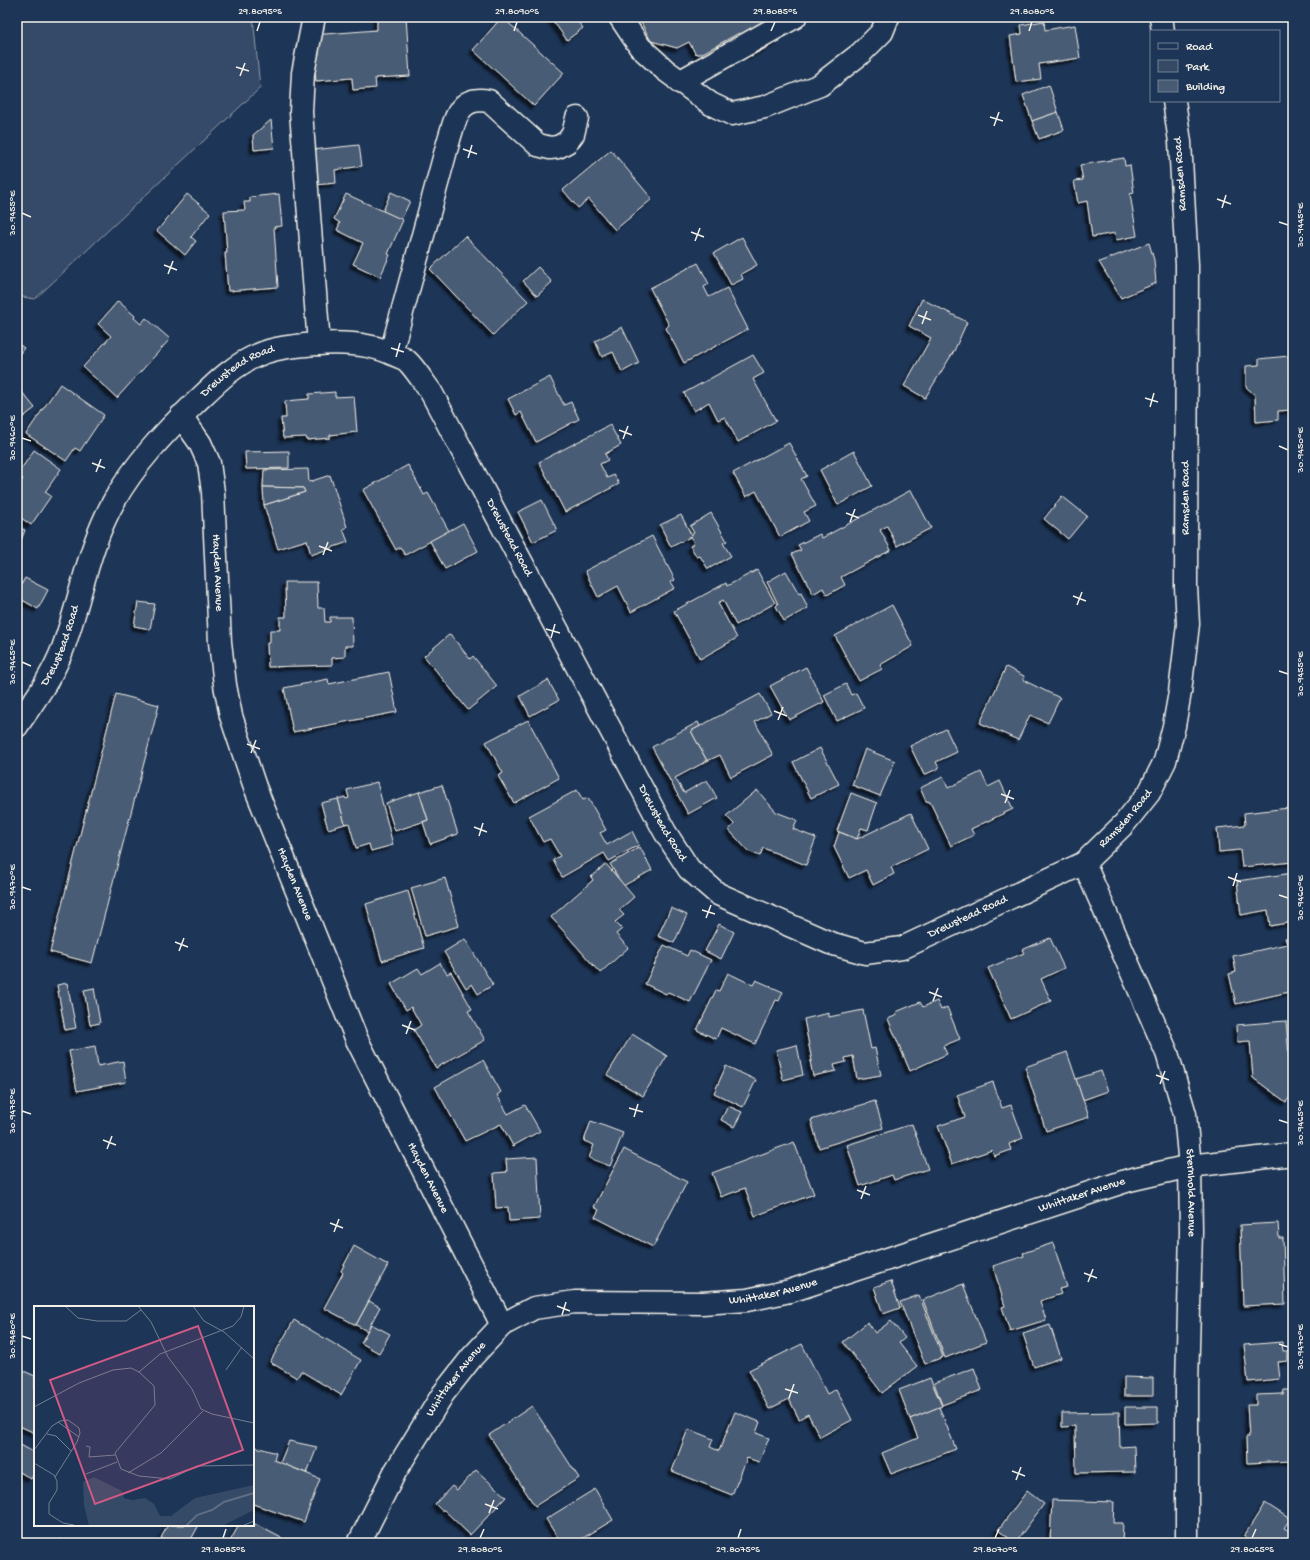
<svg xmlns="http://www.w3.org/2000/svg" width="1310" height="1560" font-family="'Gochi Hand',sans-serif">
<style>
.green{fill:#354a67;stroke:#949ea8}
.building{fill:#485b74;stroke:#f4f1e8;filter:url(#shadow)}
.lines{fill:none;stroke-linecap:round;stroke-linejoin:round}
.minor-casing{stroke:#f4f1e8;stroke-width:25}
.minor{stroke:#1d3557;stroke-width:22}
.ticks{fill:none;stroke:#f4f1e8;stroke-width:1.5}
.labels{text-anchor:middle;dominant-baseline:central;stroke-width:3;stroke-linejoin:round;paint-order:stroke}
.street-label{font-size:12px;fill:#f4f1e8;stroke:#1d3557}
.inset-river{fill:none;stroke:#5e6d82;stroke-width:2}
.inset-road{fill:none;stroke:#738091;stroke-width:1}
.view{fill:#d15985;fill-opacity:0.15;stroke:#d15985;stroke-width:2}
.inset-edge{fill:none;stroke:#f4f1e8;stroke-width:2}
.neatline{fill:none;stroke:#f4f1e8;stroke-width:1.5}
.ticks-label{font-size:10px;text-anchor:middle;fill:#f4f1e8}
</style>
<defs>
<filter id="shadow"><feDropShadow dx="-3.5" dy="3.5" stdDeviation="1" flood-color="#0009"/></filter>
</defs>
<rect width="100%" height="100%" fill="#1d3557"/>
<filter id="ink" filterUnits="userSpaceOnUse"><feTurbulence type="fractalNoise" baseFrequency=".025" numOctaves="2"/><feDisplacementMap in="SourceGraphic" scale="8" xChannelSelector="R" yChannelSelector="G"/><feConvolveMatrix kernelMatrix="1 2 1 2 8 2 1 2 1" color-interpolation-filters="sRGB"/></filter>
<g filter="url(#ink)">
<polygon class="green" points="17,17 253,17 260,88 35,299 17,296"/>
<g class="building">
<polygon points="377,17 406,17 410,76 375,78 376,88 353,90 352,78 316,81 312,35 377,30"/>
<polygon points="502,17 564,73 534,106 473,50"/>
<polygon points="550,17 574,17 583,28 567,40"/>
<polygon points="630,17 768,17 766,18 779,41 751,56 739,33 701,54 698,54 695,53 689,42 677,48 651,41 638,17"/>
<polygon points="1044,21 1045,30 1075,25 1080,58 1039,64 1041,79 1016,82 1010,36 1022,34 1021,25"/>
<polygon points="1049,85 1058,112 1032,121 1023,95"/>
<polygon points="1058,112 1064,130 1039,139 1032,121"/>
<polygon points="271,120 274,148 254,150 253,135"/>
<polygon points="359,145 362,166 335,170 336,183 315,185 312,150"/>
<polygon points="611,150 652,199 615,230 589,199 578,208 563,190"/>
<polygon points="1124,158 1125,166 1130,165 1134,193 1130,194 1137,236 1116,240 1115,233 1092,237 1087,201 1078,203 1074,181 1083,180 1080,165"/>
<polygon points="391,192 410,201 401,220 383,211"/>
<polygon points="187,194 210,213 191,237 196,241 185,255 157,231"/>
<polygon points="279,194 282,226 274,227 278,287 228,291 225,253 227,253 224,211 245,210 244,202 250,202 250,197"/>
<polygon points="346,194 403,220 388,254 390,255 380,277 353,264 363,243 337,230 340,223 334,219"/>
<polygon points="465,236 528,301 493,335 430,269"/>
<polygon points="742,237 757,265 741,274 743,279 731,285 714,253"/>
<polygon points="1149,243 1154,260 1156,283 1121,298 1099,262"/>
<polygon points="698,263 709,284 704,287 709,297 727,288 748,329 684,363 666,328 669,325 650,288"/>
<polygon points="538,267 552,282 537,296 523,281"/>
<polygon points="922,299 967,322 954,351 925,398 904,386 931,338 909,326"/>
<polygon points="118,301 135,316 134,318 141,324 146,318 170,339 117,398 83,367 111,336 98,324"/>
<polygon points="622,327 639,363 622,372 613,352 602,357 595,341"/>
<polygon points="17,343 24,348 17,357"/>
<polygon points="753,355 764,373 753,379 776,421 738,442 725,417 718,420 709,402 694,411 684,393"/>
<polygon points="1289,356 1292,410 1278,411 1278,420 1256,422 1255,395 1246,387 1246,366 1259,365 1259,359"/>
<polygon points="550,377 564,405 571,402 579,419 536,442 521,412 516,415 508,399"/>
<polygon points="60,384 104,415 80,451 75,448 66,461 26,434"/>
<polygon points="17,386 35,408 17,422"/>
<polygon points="335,392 335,397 354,396 357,432 330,435 330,438 307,440 306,437 283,438 281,418 286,418 285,401 309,399 309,394"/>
<polygon points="610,425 621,445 605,454 608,460 600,464 607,478 614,475 619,484 565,512 539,462"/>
<polygon points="789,443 807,476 801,479 816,506 804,512 809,521 780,537 756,491 746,497 733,473"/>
<polygon points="34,450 61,469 45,492 51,496 31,525 17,515 17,487 23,479 17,475"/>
<polygon points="289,451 289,468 246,469 245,452"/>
<polygon points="854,451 872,486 838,505 820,470"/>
<polygon points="408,465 424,495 428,493 449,531 405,555 400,547 396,550 363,490"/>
<polygon points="308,469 309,482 330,475 347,527 343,529 348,542 311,555 307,540 278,549 264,505 305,492 303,488 263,487 264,470"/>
<polygon points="263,487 303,488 305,492 264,505"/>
<polygon points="911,490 931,528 897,546 887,526 880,530 891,550 841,577 845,585 827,595 823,588 813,594 792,554 801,550 798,545 820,534 822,538"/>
<polygon points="1062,496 1087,516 1068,539 1044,519"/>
<polygon points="542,500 557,530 533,542 518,512"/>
<polygon points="711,513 727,541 723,543 731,556 708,569 700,556 697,557 690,546 694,543 690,536 694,533 690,526"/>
<polygon points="681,515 692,536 671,547 660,525"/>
<polygon points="463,523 478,551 445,569 430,541"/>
<polygon points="17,527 25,530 17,551"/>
<polygon points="652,536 675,580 671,582 675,588 631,612 618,586 598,597 585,571"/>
<polygon points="757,570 775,603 736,625 723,600 718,603 737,638 700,659 674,611 726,583 727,586"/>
<polygon points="786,571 799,594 801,593 808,608 784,621 776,606 778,604 767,582"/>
<polygon points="25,578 48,590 38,609 17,597 17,592"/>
<polygon points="285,582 317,582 318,608 324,608 325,622 330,622 330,617 352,617 353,646 345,646 345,657 332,658 332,665 268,667 267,643 270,643 270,630 280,630 280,617 286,617"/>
<polygon points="138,602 155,604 150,629 134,626"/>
<polygon points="892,605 913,646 880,665 882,669 859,681 835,636"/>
<polygon points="450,634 470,659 473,656 497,686 468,710 424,656"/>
<polygon points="806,667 824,702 789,720 770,686"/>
<polygon points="1006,667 1024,676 1023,680 1060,698 1048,723 1030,715 1018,740 980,723"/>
<polygon points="389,672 397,712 293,732 284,688 328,679 329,684"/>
<polygon points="548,680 559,700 530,716 520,696"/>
<polygon points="846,684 851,695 856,693 864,708 837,721 824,695"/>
<polygon points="116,694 159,705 92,963 50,952"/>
<polygon points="760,694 771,713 755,722 773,755 731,777 720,755 707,761 691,731"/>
<polygon points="528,720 559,778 514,803 498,776 503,773 486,742"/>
<polygon points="698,722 700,726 691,731 707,761 675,778 684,793 707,780 717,798 688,814 652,747"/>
<polygon points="946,729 957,752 936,762 939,768 924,775 910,746"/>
<polygon points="820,748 839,784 811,798 793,762"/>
<polygon points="865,749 895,761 880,796 852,785"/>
<polygon points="981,772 988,787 1000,781 1013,809 971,829 974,835 951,846 930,802 926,801 920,788 943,777 948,788"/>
<polygon points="377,782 393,845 371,851 369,844 356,848 349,823 345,824 338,799 345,797 346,799 349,798 347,790"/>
<polygon points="442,785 458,834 430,844 423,822 428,820 419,792"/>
<polygon points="577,790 583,800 588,798 606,830 600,833 607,845 632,831 639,845 609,861 604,853 562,877 553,860 560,856 550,839 543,842 529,816"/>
<polygon points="757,790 776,812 797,820 793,829 816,838 806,865 763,848 760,856 748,851 729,830 734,824 726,816"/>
<polygon points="419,792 428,820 395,831 386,803"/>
<polygon points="851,793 877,803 868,830 861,828 857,839 837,831"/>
<polygon points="338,799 345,824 328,829 321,803"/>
<polygon points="1289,808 1293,862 1242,867 1240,850 1219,852 1217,828 1245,825 1244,813"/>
<polygon points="911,813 928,849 891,867 894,874 873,885 866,870 849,878 834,847 839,832 857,839"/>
<polygon points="640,847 652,870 623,886 610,864"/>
<polygon points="606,864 634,897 619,910 624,915 615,922 622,929 616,934 628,948 600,973 551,917 593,880 591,877"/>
<polygon points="1293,873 1293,922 1270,926 1268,910 1241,915 1237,881"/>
<polygon points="445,878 459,926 425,936 411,888"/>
<polygon points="408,891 424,948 382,961 366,904"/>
<polygon points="671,908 687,915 674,943 658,936"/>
<polygon points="719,924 734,932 721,959 705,951"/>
<polygon points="1293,937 1293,991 1236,1004 1229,974 1236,972 1233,956 1287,944 1285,938"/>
<polygon points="1050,938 1064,968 1041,979 1051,1001 1011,1019 988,968 1024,953 1022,950"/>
<polygon points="465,939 493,985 478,994 472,984 466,988 444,952"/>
<polygon points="664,945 687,956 690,950 711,960 690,1002 668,992 666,994 645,984"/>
<polygon points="440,963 447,974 451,972 472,1009 468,1011 485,1040 436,1068 414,1030 421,1025 411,1007 406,1010 391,984 418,968 422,974"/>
<polygon points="728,973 753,985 756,980 783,992 779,1001 776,1000 755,1044 721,1028 716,1039 697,1030 716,990 719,991"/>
<polygon points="67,983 76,1028 65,1030 57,985"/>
<polygon points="94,988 100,1023 90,1025 84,990"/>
<polygon points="937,1001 941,1010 947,1007 960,1039 943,1046 947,1054 910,1071 888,1019 897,1015 896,1012 920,1002 923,1007"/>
<polygon points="863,1010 871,1049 875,1048 881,1075 857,1079 853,1056 845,1058 846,1062 834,1065 836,1071 813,1076 810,1061 812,1061 804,1019 829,1013 829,1017"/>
<polygon points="1286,1021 1289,1057 1293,1060 1293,1093 1286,1102 1253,1078 1250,1041 1237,1042 1236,1025"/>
<polygon points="632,1034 667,1056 643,1096 607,1075"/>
<polygon points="797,1045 803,1075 783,1080 776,1050"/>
<polygon points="95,1046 98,1066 123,1061 126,1082 77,1091 69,1051"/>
<polygon points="1067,1052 1089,1117 1046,1131 1025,1067"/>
<polygon points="483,1060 501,1092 497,1095 508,1114 525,1105 540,1131 513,1146 501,1124 465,1141 435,1087"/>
<polygon points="726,1066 756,1080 743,1107 714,1093"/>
<polygon points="1101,1071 1108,1091 1083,1100 1076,1079"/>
<polygon points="993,1082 1002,1108 1011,1105 1023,1138 1009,1144 1011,1150 994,1156 992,1150 952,1164 938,1126 965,1117 957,1095"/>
<polygon points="875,1101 883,1128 819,1148 811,1120"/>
<polygon points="728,1106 742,1112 734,1127 721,1120"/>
<polygon points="591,1121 623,1133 610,1166 589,1158 594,1145 584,1141"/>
<polygon points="912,1124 928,1169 894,1180 892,1175 860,1186 847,1145"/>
<polygon points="794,1142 814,1194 755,1216 745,1188 721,1197 712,1173"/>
<polygon points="624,1149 687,1182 653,1247 595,1217 599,1210 594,1207"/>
<polygon points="537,1157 540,1219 509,1221 508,1207 496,1208 494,1173 507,1172 506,1159"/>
<polygon points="1278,1223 1279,1238 1283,1238 1285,1304 1243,1306 1240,1225"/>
<polygon points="1053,1243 1067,1287 1059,1289 1061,1294 1040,1301 1046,1320 1010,1331 1002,1307 1005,1306 993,1266 1024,1256 1023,1253"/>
<polygon points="354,1246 388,1265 356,1325 324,1308 343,1273 341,1271"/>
<polygon points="891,1281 900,1308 883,1314 874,1287"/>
<polygon points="963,1284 986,1342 945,1358 923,1300"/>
<polygon points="919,1295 943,1357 925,1364 900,1302"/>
<polygon points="369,1301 380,1307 367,1331 356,1325"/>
<polygon points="294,1320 361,1360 341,1395 301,1371 297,1378 270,1362"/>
<polygon points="891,1321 905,1338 899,1343 917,1366 882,1393 843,1342 868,1322 875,1333"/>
<polygon points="371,1324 390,1334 379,1353 361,1343"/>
<polygon points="1050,1325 1061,1358 1034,1367 1023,1334"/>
<polygon points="1282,1342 1283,1351 1288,1351 1288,1361 1278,1362 1280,1379 1248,1382 1244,1345"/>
<polygon points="802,1344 827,1394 836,1389 852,1420 820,1437 808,1414 799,1419 789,1399 769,1409 749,1370"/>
<polygon points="17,1368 35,1376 35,1433 17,1425"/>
<polygon points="974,1368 982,1390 942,1405 934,1383"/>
<polygon points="1124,1377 1153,1378 1153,1396 1124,1396"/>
<polygon points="930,1378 942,1406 910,1419 899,1390"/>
<polygon points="1284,1390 1293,1390 1293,1425 1291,1425 1292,1461 1247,1463 1246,1437 1249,1437 1247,1405 1256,1405 1256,1395 1283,1394"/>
<polygon points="532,1406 579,1478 535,1506 489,1435"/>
<polygon points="939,1407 956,1449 891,1474 882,1453 918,1438 910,1419"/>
<polygon points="1125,1407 1158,1407 1158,1423 1125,1424"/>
<polygon points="735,1412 760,1422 756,1433 769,1438 759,1462 747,1458 732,1495 672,1471 688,1429 713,1439 710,1447 719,1451"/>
<polygon points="1119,1412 1120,1447 1134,1446 1135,1472 1076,1473 1075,1426 1062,1427 1062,1413"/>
<polygon points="289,1441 317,1447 307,1473 280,1463"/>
<polygon points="17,1443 35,1453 35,1472 31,1479 20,1472 17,1477"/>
<polygon points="253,1446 276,1453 274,1460 320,1479 304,1522 253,1504"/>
<polygon points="476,1470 506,1497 470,1535 444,1510 441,1510 435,1504 452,1486 457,1490"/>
<polygon points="595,1489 613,1520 575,1543 561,1543 546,1519"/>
<polygon points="1027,1491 1044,1504 1015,1543 998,1530"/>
<polygon points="1052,1500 1114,1502 1113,1523 1123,1523 1122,1543 1050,1543"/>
<polygon points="1265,1503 1290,1519 1284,1528 1293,1533 1293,1543 1256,1543 1244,1536"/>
<polygon points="253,1523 291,1543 229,1543 239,1525 253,1525"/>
<polygon points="168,1525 199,1525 189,1543 171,1543 161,1538"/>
<polygon points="60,1539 67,1543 58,1543"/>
<polygon points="433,1539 435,1543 420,1543 423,1541 430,1541"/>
</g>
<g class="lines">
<defs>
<g id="minor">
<polyline points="314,17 303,73 301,112 319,344"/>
<polyline points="620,17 640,47 665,70 711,104 732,114 765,107 820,85 860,54 882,32 888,17"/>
<polyline points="1161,17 1163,31"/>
<polyline points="679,82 795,17"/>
<path d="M391 353 448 143C455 120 458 95 489 101L538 145 550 148 558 147 567 142 573 134 577 118"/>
<path id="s1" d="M181 416 200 443 209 463 213 492 220 642 225 685 231 716 255 787 357 1040 502 1325"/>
<path id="s2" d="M17 726C34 701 52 677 63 648 81 599 88 547 114 501 135 464 164 433 194 404 214 385 233 365 258 355 276 347 297 346 316 344 343 342 371 343 395 355 399 357 404 358 407 361 414 367 424 383 431 392L665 832 689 869 718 894 830 943 865 953 902 948 1084 863 1124 824 1149 793 1165 761 1174 726 1180 692 1188 624 1186 587 1187 265 1180 142 1174 101"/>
<path id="s3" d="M1084 863 1167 1053 1185 1114 1190 1166 1191 1231 1187 1386V1543"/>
<path id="s4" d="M359 1543 395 1472 443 1394 472 1357 502 1325 534 1308 575 1302 702 1303 747 1300 790 1291 1129 1180 1190 1166 1293 1154"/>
</g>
</defs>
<use href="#minor" class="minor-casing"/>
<use href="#minor" class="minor"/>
</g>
</g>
<path class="ticks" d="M257 31 260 22M514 31 517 22M771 31 775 22M1029 31 1032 22M236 67 249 71M240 76 245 63M990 117 1003 121M994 126 999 112M463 149 477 154M468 158 472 145M1217 199 1231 204M1222 208 1226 195M22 213 31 217M1279 222 1288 225M691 232 704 237M695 241 700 228M164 265 177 270M168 274 173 261M918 315 931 320M922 324 927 311M391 348 404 352M396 357 400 343M1145 398 1158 402M1150 407 1154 393M619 430 632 435M22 438 31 441M623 439 628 426M1279 446 1288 450M92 463 105 468M96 472 101 459M846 513 859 518M850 522 855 509M319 546 332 551M323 555 328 542M1073 596 1086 601M1077 605 1082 592M546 629 560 633M551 638 555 624M22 662 31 666M1279 671 1288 674M774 711 787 716M778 720 783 707M247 744 260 749M251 753 256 740M1001 794 1014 799M1005 803 1010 790M474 827 487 832M479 836 483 823M1228 877 1241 882M1233 886 1237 873M22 887 31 890M1279 895 1288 898M702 910 715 914M706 918 711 905M175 942 188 947M179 951 184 938M929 992 942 997M933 1001 938 988M402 1025 415 1030M406 1034 411 1021M1156 1075 1169 1080M1160 1084 1165 1071M629 1108 643 1112M22 1111 31 1114M634 1117 638 1104M1279 1120 1288 1123M103 1140 116 1145M107 1149 112 1136M857 1190 870 1195M861 1199 866 1186M330 1223 343 1228M334 1232 339 1219M1084 1273 1097 1278M1088 1282 1093 1269M557 1306 570 1311M562 1315 566 1302M22 1336 31 1339M1279 1344 1288 1347M785 1389 798 1393M789 1398 794 1384M1012 1471 1025 1476M1016 1480 1021 1467M485 1504 498 1509M489 1513 494 1500M223 1538 226 1529M480 1538 484 1529M738 1538 741 1529M995 1538 999 1529M1252 1538 1256 1529"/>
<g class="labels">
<g class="street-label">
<text transform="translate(1181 174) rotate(-94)">Ramsden Road</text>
<text stroke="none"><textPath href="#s2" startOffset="428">Drewstead Road</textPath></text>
<text stroke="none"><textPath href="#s2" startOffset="2021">Ramsden Road</textPath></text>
<text stroke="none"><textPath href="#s2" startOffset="812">Drewstead Road</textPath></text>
<text stroke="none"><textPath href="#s1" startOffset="165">Hayden Avenue</textPath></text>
<text stroke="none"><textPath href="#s2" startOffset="92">Drewstead Road</textPath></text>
<text stroke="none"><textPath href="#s2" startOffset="1685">Ramsden Road</textPath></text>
<text stroke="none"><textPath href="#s2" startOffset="1136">Drewstead Road</textPath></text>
<text stroke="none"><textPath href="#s1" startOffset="489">Hayden Avenue</textPath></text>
<text stroke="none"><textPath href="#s2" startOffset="1496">Drewstead Road</textPath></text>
<text stroke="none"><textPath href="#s1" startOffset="812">Hayden Avenue</textPath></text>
<text stroke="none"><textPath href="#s3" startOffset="350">Sternhold Avenue</textPath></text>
<text stroke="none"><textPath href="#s4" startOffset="863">Whittaker Avenue</textPath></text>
<text stroke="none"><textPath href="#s4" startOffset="539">Whittaker Avenue</textPath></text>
<text stroke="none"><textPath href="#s4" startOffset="191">Whittaker Avenue</textPath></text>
</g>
</g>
<g transform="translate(34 1306)">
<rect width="220" height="220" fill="#1d3557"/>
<path d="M60 171 88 185 90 192 98 194 111 192 120 198 126 210H137L161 192 220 179V204L188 220H55L50 199 49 176Z" fill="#354a67"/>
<path class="inset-river" d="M152 220 163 209 178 204 190 196 220 187"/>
<path class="inset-road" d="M31 0 44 12 63 15H92L107 4M104 0 117 16 134 51 158 83 167 103 178 108 220 117M159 0 170 15 190 26 220 53M192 64 208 41M105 66 126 48 199 20 207 11 210 0M0 101 45 77 79 64 97 62 105 66 120 80 121 99 81 147 87 163 105 170 136 173 163 160 220 159M24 116 45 131M13 128 22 130 37 145M52 140 56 141 55 151 81 149M0 144 18 120 26 115 34 114 45 122 46 127 43 136 21 171M0 157 20 169 23 175V184L15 197V208L29 217 40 219M94 167 127 147 169 105M52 168 83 156M208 220 220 215"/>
<path class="view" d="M164 20 209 144 61 198 16 74Z"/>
<rect width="220" height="220" class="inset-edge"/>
</g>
<rect width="1310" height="1560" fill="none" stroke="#1d3557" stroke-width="44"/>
<rect x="1150" y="30" width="130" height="72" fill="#1d3557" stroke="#738091"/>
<rect x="1158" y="43" width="20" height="6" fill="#1d3557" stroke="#738091"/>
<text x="1186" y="50" font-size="12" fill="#f4f1e8">Road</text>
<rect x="1158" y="60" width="20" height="12" fill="#354a67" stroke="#738091"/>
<text x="1186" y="70" font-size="12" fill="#f4f1e8">Park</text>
<rect x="1158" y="80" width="20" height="12" fill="#485b74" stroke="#738091"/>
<text x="1186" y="90" font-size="12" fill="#f4f1e8">Building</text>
<rect x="22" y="22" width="1266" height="1516" class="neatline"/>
<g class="ticks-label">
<text x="260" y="14">29.8095°S</text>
<text x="517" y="14">29.8090°S</text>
<text x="775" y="14">29.8085°S</text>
<text x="1032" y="14">29.8080°S</text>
<text transform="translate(11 213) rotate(-90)" y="4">30.9455°E</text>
<text transform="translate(1299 225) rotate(-90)" y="4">30.9445°E</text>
<text transform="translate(11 438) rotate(-90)" y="4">30.9460°E</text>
<text transform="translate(1299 450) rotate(-90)" y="4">30.9450°E</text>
<text transform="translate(11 662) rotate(-90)" y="4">30.9465°E</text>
<text transform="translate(1299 674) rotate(-90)" y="4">30.9455°E</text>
<text transform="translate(11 887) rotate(-90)" y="4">30.9470°E</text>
<text transform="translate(1299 898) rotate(-90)" y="4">30.9460°E</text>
<text transform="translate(11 1111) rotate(-90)" y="4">30.9475°E</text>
<text transform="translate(1299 1123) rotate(-90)" y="4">30.9465°E</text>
<text transform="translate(11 1336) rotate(-90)" y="4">30.9480°E</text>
<text transform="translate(1299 1347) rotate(-90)" y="4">30.9470°E</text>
<text x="223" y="1552">29.8085°S</text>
<text x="480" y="1552">29.8080°S</text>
<text x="738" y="1552">29.8075°S</text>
<text x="995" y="1552">29.8070°S</text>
<text x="1252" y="1552">29.8065°S</text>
</g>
</svg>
